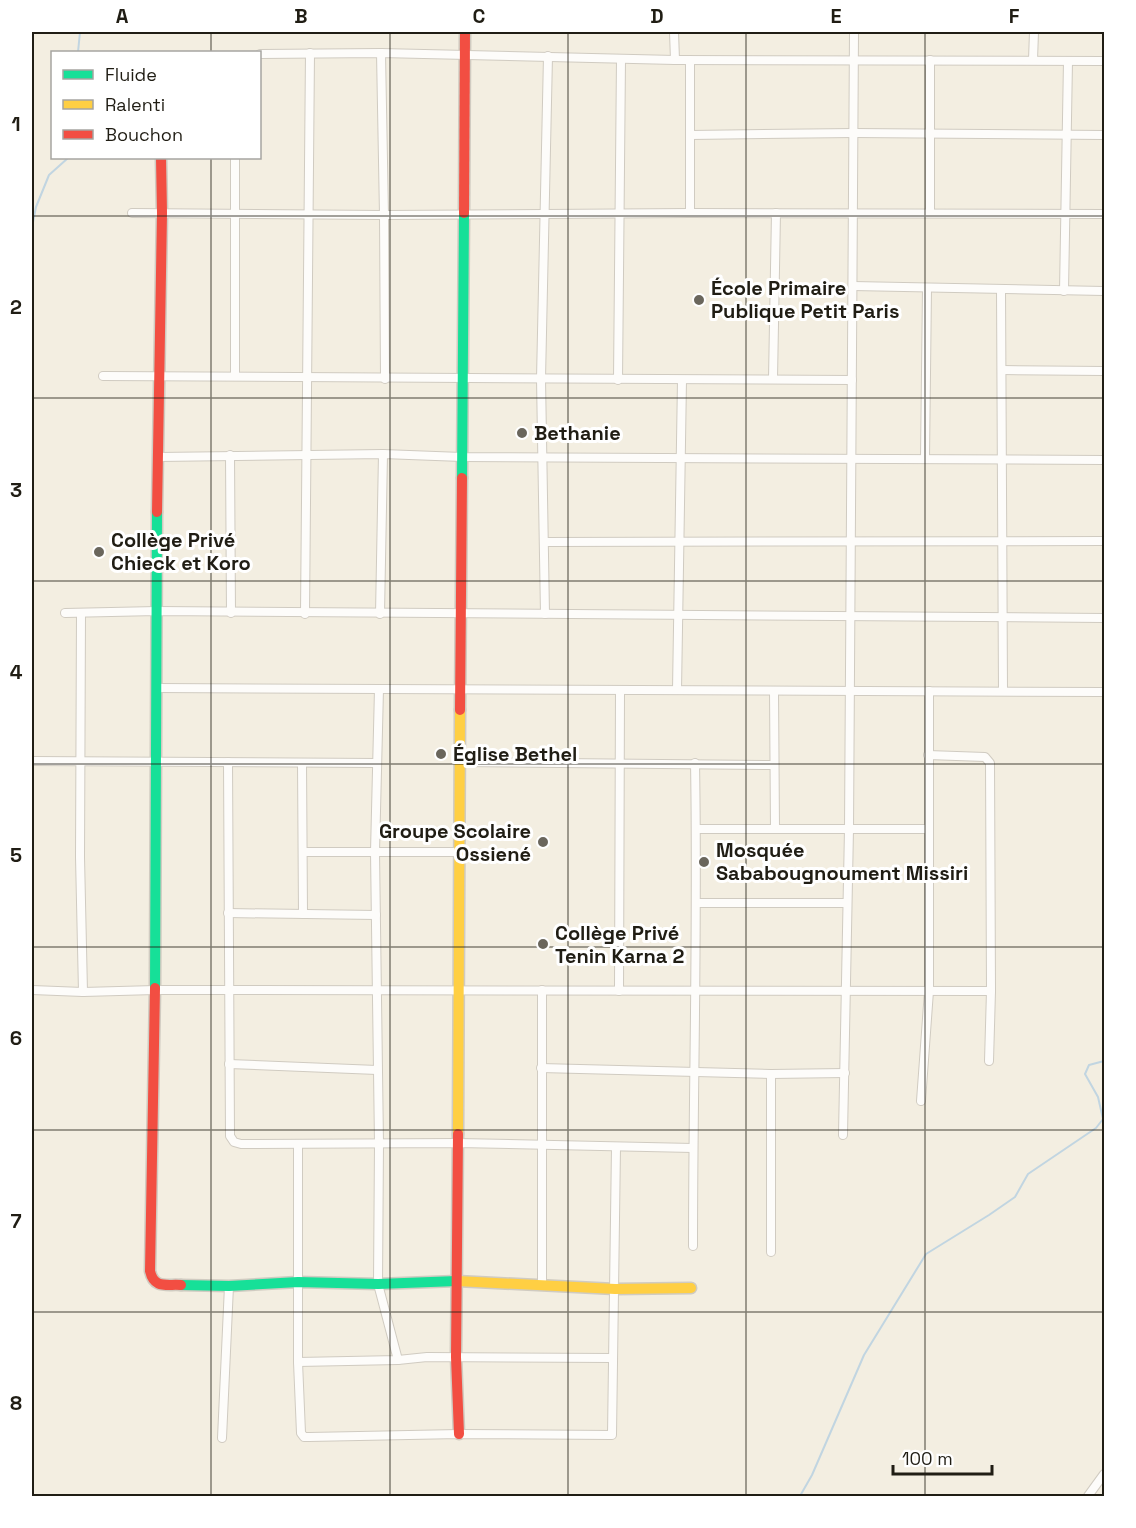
<svg xmlns="http://www.w3.org/2000/svg" width="1136" height="1528" font-family="'Space Grotesk',sans-serif">
<style>
.lines{fill:none;stroke-linecap:round;stroke-linejoin:round}
.stream{stroke:#c1d5e1;stroke-width:2}
.street-casing{stroke:#d0cbc1;stroke-width:10}
.fast-casing{stroke:#d0cbc1;stroke-width:13}
.slow-casing{stroke:#d0cbc1;stroke-width:13}
.jam-casing{stroke:#d0cbc1;stroke-width:13}
.street{stroke:#fdfcfa;stroke-width:8}
.fast{stroke:#16e098;stroke-width:10}
.slow{stroke:#ffcf43;stroke-width:10}
.jam{stroke:#f24e42;stroke-width:10}
.grid{fill:none;stroke:#201d14;stroke-width:1.5;stroke-opacity:0.55}
.poi-dot{fill:#6a665c;stroke:#fff;stroke-width:2}
.labels{text-anchor:middle;dominant-baseline:central;stroke-width:6;stroke-linejoin:round;paint-order:stroke}
.poi-label{font-size:20px;font-weight:bold;fill:#201d14;stroke:#fff;text-anchor:start}
.neatline{fill:none;stroke:#201d14;stroke-width:2}
.grid-label{font-size:20px;text-anchor:middle;font-weight:bold;fill:#201d14}
</style>
<rect width="100%" height="100%" fill="#f3eee1"/>
<g class="lines">
<g class="stream">
<polyline points="78,52 80,32"/>
<polyline points="32,227 36,207 49,175 68,158"/>
<polyline points="32,1277 32,1290"/>
<polyline points="800,1496 812,1475 864,1355 926,1254 989,1215 1015,1197 1028,1174 1096,1128 1103,1119 1098,1097 1085,1074 1089,1065 1104,1061"/>
</g>
<defs>
<g id="street">
<polyline points="674,32 675,60"/>
<polyline points="381,53 384,215 385,379"/>
<polyline points="260,54 381,53 675,60 1104,61"/>
<polyline points="690,60 690,213"/>
<polyline points="930,60 930,212"/>
<polyline points="1033,60 1034,32"/>
<polyline points="690,135 854,133 1104,135"/>
<polyline points="132,213 384,215 690,213 1104,214"/>
<polyline points="853,286 1104,291"/>
<polyline points="1001,290 1003,691"/>
<polyline points="1064,291 1068,61"/>
<polyline points="1002,370 1104,371"/>
<polyline points="103,376 852,380"/>
<polyline points="235,376 235,158"/>
<polyline points="773,379 776,213"/>
<polyline points="618,380 621,59"/>
<polyline points="230,455 231,613"/>
<polyline points="158,457 383,454 462,457 1104,460"/>
<polyline points="925,458 927,288"/>
<polyline points="545,542 1104,541"/>
<polyline points="65,613 157,611 1104,618"/>
<polyline points="81,613 80,857 83,992"/>
<polyline points="305,614 310,53"/>
<polyline points="380,614 383,454"/>
<polyline points="545,614 541,379 548,56"/>
<path d="M157 688C473 689 789 689 1104 692"/>
<polyline points="379,689 375,852 379,1144 378,1284 398,1360"/>
<polyline points="677,690 682,380"/>
<polyline points="774,691 775,829"/>
<polyline points="928,755 985,757 990,763 991,991 989,1061"/>
<polyline points="32,761 377,763"/>
<polyline points="228,762 230,1136 234,1142 241,1144 458,1143 693,1148"/>
<polyline points="461,762 773,765"/>
<polyline points="302,763 303,914"/>
<polyline points="696,829 928,829"/>
<polyline points="303,852 460,852"/>
<polyline points="696,903 847,903"/>
<polyline points="228,913 376,915"/>
<polyline points="32,990 83,992 155,990 991,991"/>
<polyline points="542,990 542,1285"/>
<polyline points="619,991 620,691"/>
<polyline points="229,1064 377,1070"/>
<polyline points="541,1068 771,1074 845,1073"/>
<polyline points="921,1101 929,991 929,691"/>
<polyline points="843,1135 849,829 854,32"/>
<polyline points="298,1144 298,1362 301,1433 304,1437 309,1437 459,1434 612,1435 616,1147"/>
<path d="M693 1246C693 1085 698 924 695 763"/>
<polyline points="771,1252 771,1074"/>
<polyline points="298,1362 398,1360 427,1357 613,1358"/>
<polyline points="222,1438 229,1286"/>
<polyline points="1088,1496 1104,1474"/>
</g>
<g id="fast">
<polyline points="462,478 464,213"/>
<polyline points="155,988 157,512"/>
<polyline points="181,1285 229,1286 298,1282 378,1284 457,1281"/>
</g>
<g id="slow">
<polyline points="458,1134 460,710"/>
<polyline points="457,1281 615,1289 691,1288"/>
</g>
<g id="jam">
<polyline points="464,213 465,32"/>
<polyline points="157,512 162,213 161,158"/>
<polyline points="460,710 462,478"/>
<path d="M155 988 150 1271C154 1289 166 1284 181 1285"/>
<polyline points="458,1134 456,1357 459,1434"/>
</g>
</defs>
<use href="#street" class="street-casing"/>
<use href="#fast" class="fast-casing"/>
<use href="#slow" class="slow-casing"/>
<use href="#jam" class="jam-casing"/>
<use href="#street" class="street"/>
<use href="#fast" class="fast"/>
<use href="#slow" class="slow"/>
<use href="#jam" class="jam"/>
</g>
<path class="grid" d="M211 32V52M390 32V1496M568 32V1496M746 32V1496M925 32V1496M211 158V1496M32 216H1104M32 398H1104M32 581H1104M32 764H1104M32 947H1104M32 1130H1104M32 1312H1104"/>
<g class="poi-dot">
<circle cx="699" cy="300" r="6"/>
<circle cx="522" cy="433" r="6"/>
<circle cx="99" cy="552" r="6"/>
<circle cx="441" cy="754" r="6"/>
<circle cx="543" cy="842" r="6"/>
<circle cx="704" cy="862" r="6"/>
<circle cx="543" cy="944" r="6"/>
</g>
<g class="labels">
<g class="poi-label">
<text x="711" y="288">École Primaire<tspan x="711" dy="23">Publique Petit Paris</tspan></text>
<text x="534" y="433">Bethanie</text>
<text x="111" y="540">Collège Privé<tspan x="111" dy="23">Chieck et Koro</tspan></text>
<text x="453" y="754">Église Bethel</text>
<text x="531" y="831" text-anchor="end">Groupe Scolaire<tspan x="531" dy="23">Ossiené</tspan></text>
<text x="716" y="850">Mosquée<tspan x="716" dy="23">Sababougnoument Missiri</tspan></text>
<text x="555" y="933">Collège Privé<tspan x="555" dy="23">Tenin Karna 2</tspan></text>
</g>
</g>
<rect width="1136" height="1528" fill="none" stroke="#ffffff" stroke-width="66"/>
<rect x="51" y="51" width="210" height="108" fill="#ffffff" stroke="#a6a5a1" stroke-width="1.5"/>
<rect x="63" y="70" width="30" height="9" fill="#16e098" stroke="#a6a5a1" stroke-width="1.5"/>
<text x="105" y="81" font-size="18" fill="#201d14">Fluide</text>
<rect x="63" y="100" width="30" height="9" fill="#ffcf43" stroke="#a6a5a1" stroke-width="1.5"/>
<text x="105" y="111" font-size="18" fill="#201d14">Ralenti</text>
<rect x="63" y="130" width="30" height="9" fill="#f24e42" stroke="#a6a5a1" stroke-width="1.5"/>
<text x="105" y="141" font-size="18" fill="#201d14">Bouchon</text>
<path d="M893 1465v9h99v-9" fill="none" stroke="#201d14" stroke-width="3"/>
<text x="902" y="1465" font-size="18" fill="#201d14" stroke="#ffffff" stroke-width="4.5" paint-order="stroke">100 m</text>
<rect x="33" y="33" width="1070" height="1462" class="neatline"/>
<g class="grid-label">
<text x="122" y="23">A</text>
<text x="301" y="23">B</text>
<text x="479" y="23">C</text>
<text x="657" y="23">D</text>
<text x="836" y="23">E</text>
<text x="1014" y="23">F</text>
<text x="16" y="131">1</text>
<text x="16" y="314">2</text>
<text x="16" y="497">3</text>
<text x="16" y="679">4</text>
<text x="16" y="862">5</text>
<text x="16" y="1045">6</text>
<text x="16" y="1228">7</text>
<text x="16" y="1410">8</text>
</g>
</svg>
